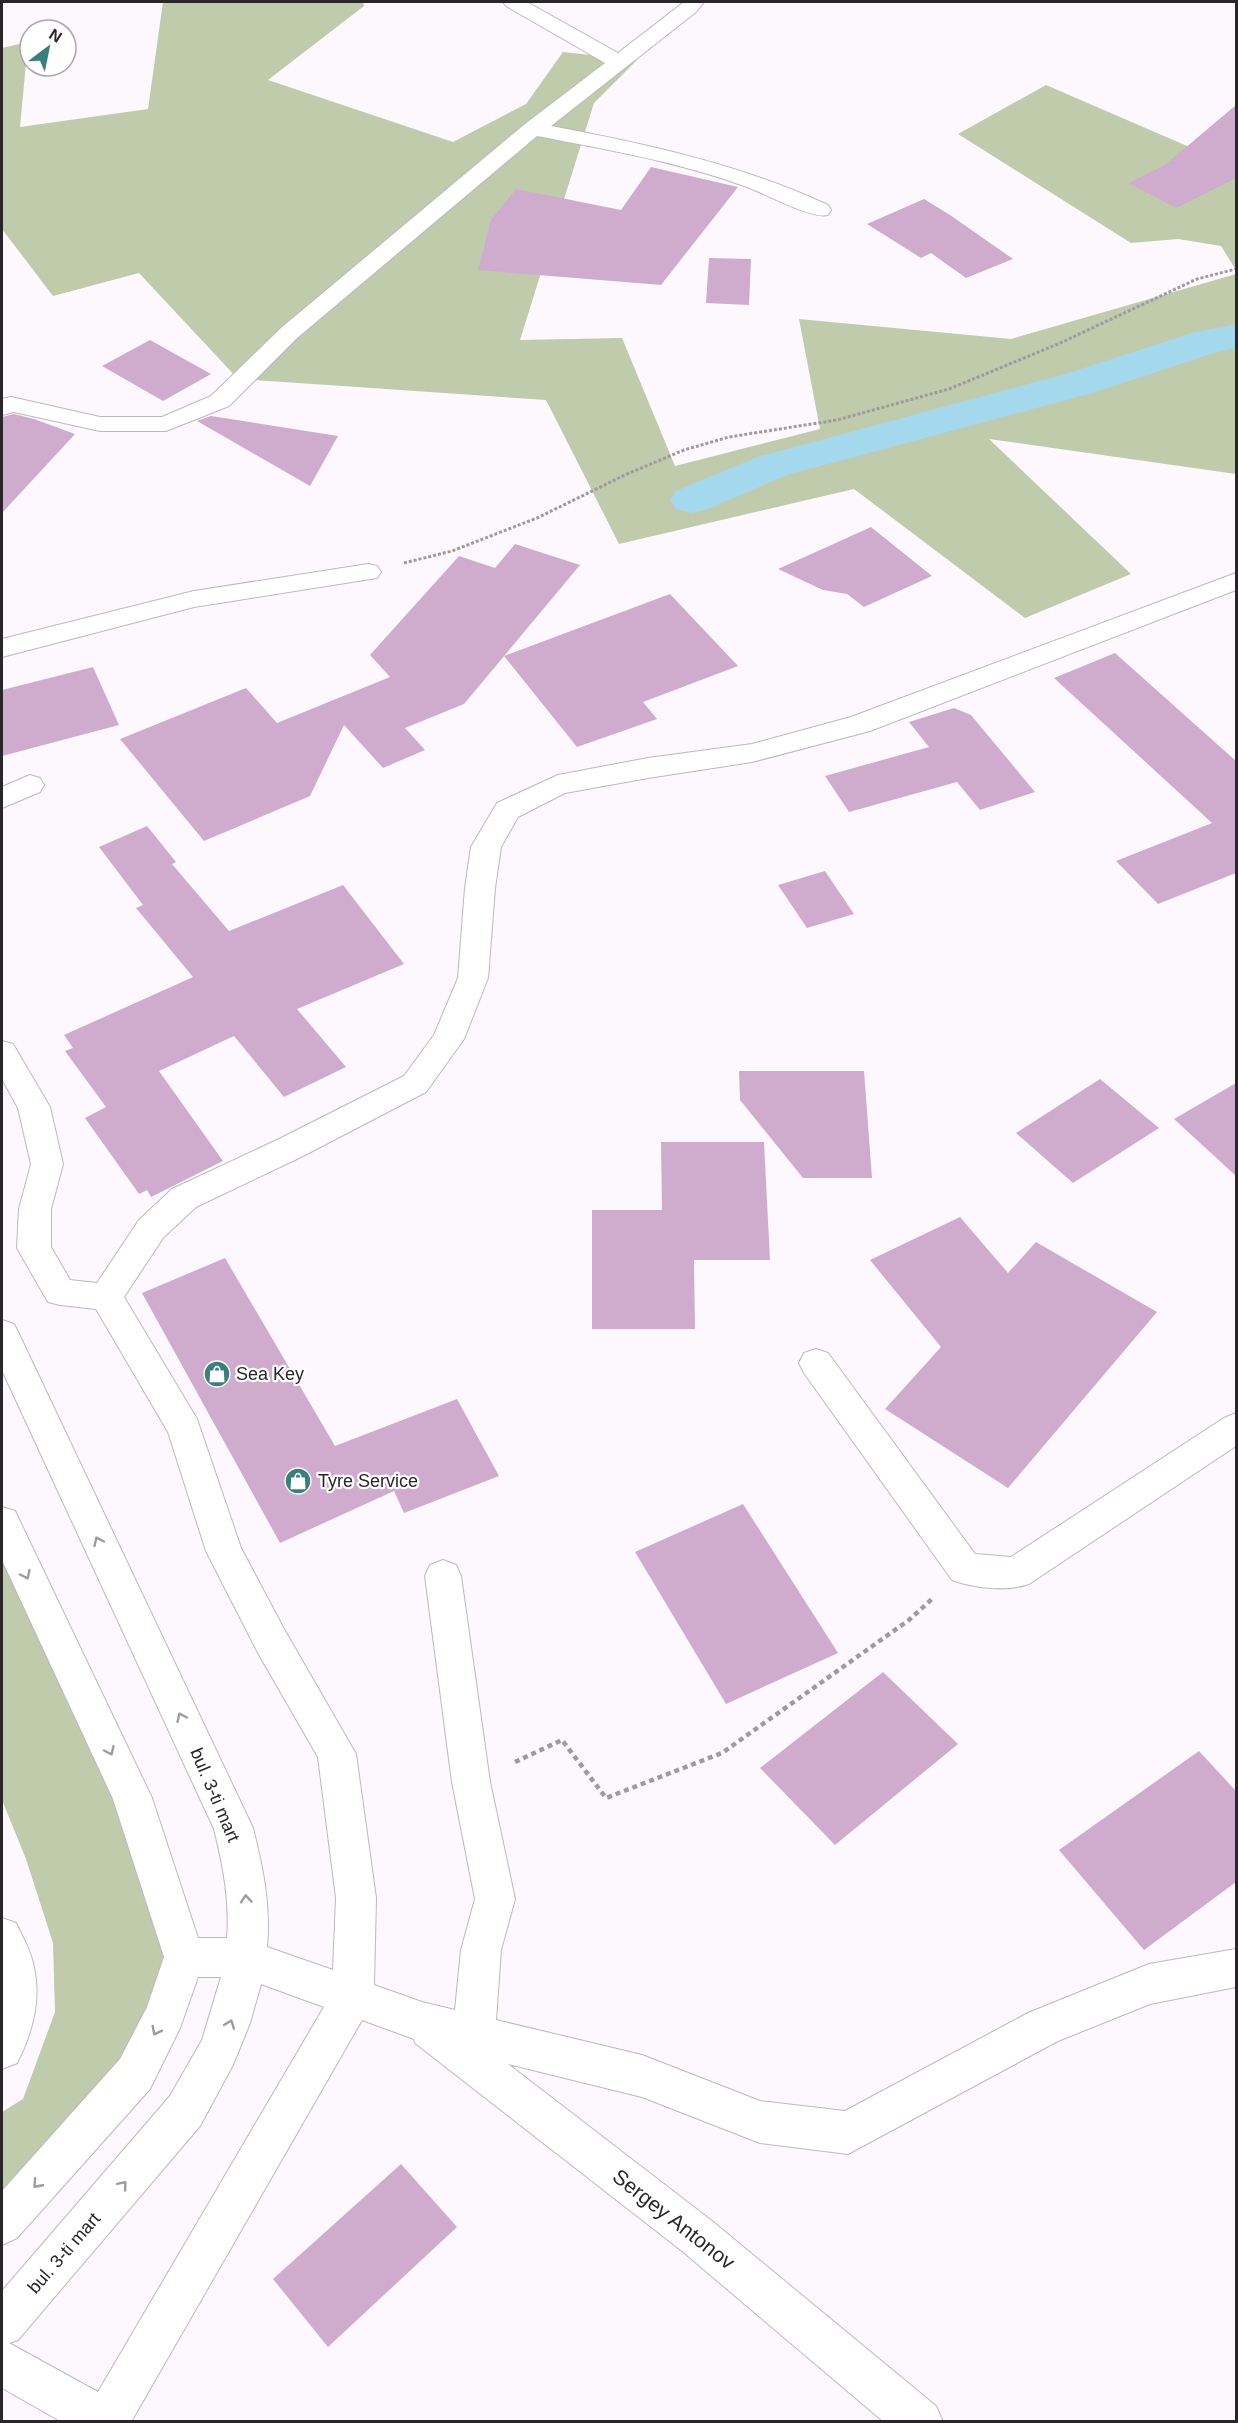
<svg xmlns="http://www.w3.org/2000/svg" width="1238" height="2423" font-family="Helvetica,sans-serif">
<style>
.green{fill:#bfcbab}
.lines{fill:none;stroke-linecap:round;stroke-linejoin:round}
.canal{fill:#a4d9ed;fill-rule:evenodd}
.building{fill:#cfacce}
.minor-casing{stroke:#bdb8bc;stroke-width:2}
.path-far1{stroke:#9e9a9e;stroke-width:3;stroke-dasharray:3 2;stroke-linecap:butt}
.path{stroke:#9e9a9e;stroke-width:4.5;stroke-dasharray:5 4;stroke-linecap:butt}
.minor{fill:#fff;fill-rule:evenodd}
.oneway{stroke:#9e9d9e}
.labels{text-anchor:middle;dominant-baseline:central;stroke-width:4.5;stroke-linejoin:round;paint-order:stroke}
.poi-label{font-size:18px;fill:#282628;stroke:#fff;text-anchor:start}
.street-label{font-size:18px;fill:#282628;stroke:#fff}
.near-street-label{font-size:21px;fill:#282628;stroke:#fff}
</style>
<rect width="100%" height="100%" fill="#fdf8fd"/>
<g class="green">
<polygon points="163,2 363,2 364,6 268,80 453,142 526,104 563,52 637,60 594,103 520,340 622,338 675,466 820,429 799,319 1011,339 1236,274 1236,474 989,439 1131,574 1025,618 854,489 619,544 546,400 238,379 139,273 53,296 2,229 2,48 28,42 20,127 148,109"/>
<polygon points="1046,85 1201,152 1236,146 1236,270 1221,246 1178,239 1131,243 958,134"/>
<polygon points="2,1522 132,1798 184,1957 135,2074 2,2223 2,2112 23,2099 55,2012 53,1943 26,1859 2,1800"/>
</g>
<g class="lines">
<polygon class="canal" points="1236,324 1236,348 1217,352 1092,393 787,475 708,509 692,513 676,509 670,500 676,491 757,457 1062,375 1192,333"/>
</g>
<g class="building">
<polygon points="1236,105 1236,178 1176,208 1129,183 1165,165"/>
<polygon points="651,167 738,187 661,285 478,270 491,220 516,189 621,210"/>
<polygon points="924,199 950,215 1013,259 966,278 931,253 921,258 867,224"/>
<polygon points="709,258 751,259 749,305 706,303"/>
<polygon points="150,340 211,374 163,401 102,366"/>
<polygon points="14,414 34,419 75,434 2,513 2,417"/>
<polygon points="211,416 338,436 310,486 197,421"/>
<polygon points="871,527 932,576 864,607 847,594 823,590 778,569"/>
<polygon points="515,544 580,565 464,704 405,728 425,750 383,768 344,725 310,796 204,841 120,739 246,688 277,723 390,677 370,655 459,556 495,568"/>
<polygon points="670,594 738,666 643,702 657,719 577,747 504,656"/>
<polygon points="1115,653 1236,761 1236,873 1158,904 1116,861 1212,823 1054,678"/>
<polygon points="93,667 119,725 2,756 2,690"/>
<polygon points="954,708 971,715 1035,792 980,810 957,782 849,812 825,776 929,747 909,722"/>
<polygon points="147,826 176,862 172,864 229,931 343,885 404,964 297,1009 346,1067 284,1097 234,1036 159,1071 223,1161 151,1197 147,1190 139,1194 85,1118 106,1107 65,1051 73,1048 64,1035 193,977 136,908 143,905 99,847"/>
<polygon points="825,871 854,914 807,928 778,885"/>
<polygon points="739,1071 864,1071 872,1178 803,1178 740,1100"/>
<polygon points="1100,1079 1159,1128 1073,1183 1016,1133"/>
<polygon points="1236,1083 1236,1176 1174,1119"/>
<polygon points="661,1142 764,1142 770,1260 694,1260 695,1329 592,1329 592,1210 662,1210"/>
<polygon points="960,1217 1008,1273 1036,1242 1157,1312 1008,1488 885,1409 941,1347 870,1260"/>
<polygon points="225,1258 335,1446 457,1399 499,1476 404,1513 394,1491 280,1543 142,1293"/>
<polygon points="743,1504 838,1653 726,1704 635,1552"/>
<polygon points="883,1672 958,1744 835,1845 760,1768"/>
<polygon points="1199,1751 1236,1791 1236,1882 1144,1950 1059,1850"/>
<polygon points="401,2164 457,2227 328,2347 273,2279"/>
</g>
<g class="lines">
<defs>
<g id="minor">
<path d="M503 2H527L618 53 684 2H704L696 12 551 126C646 144 740 164 828 205L831 210 828 215C811 219 766 194 747 187 680 162 608 150 537 136L297 338 229 406 166 431H100L14 412 2 415V399L11 397 100 417H162L211 396 281 328 525 124 605 63 506 6Z"/>
<polygon points="368,564 377,566 381,572 377,578 194,607 2,657 2,639 194,591"/>
<path d="M1236 573V590L870 731 752 762 648 778 565 793 518 817 501 847 495 888 488 978 464 1039 426 1092 301 1157 196 1207 163 1238 124 1297 197 1419 241 1548 284 1629 356 1754 376 1898 374 1985 422 2002 455 2010 461 1950 475 1899 452 1782 425 1576 430 1565 443 1560 456 1565 461 1576 490 1782 515 1899 501 1950 496 2020 642 2055 760 2101 845 2111 1028 2013 1149 1964 1236 1949V1987L1150 2004 1058 2041 848 2154 760 2143 642 2097 508 2064 712 2221 936 2406 943 2422H884L682 2251 415 2043 414 2039 362 2020 131 2422H62L2 2388V2291L170 2096 202 2040 221 1977H198L180 2028 150 2089 17 2238 2 2245V2191L120 2059 147 2007 164 1957 113 1799 2 1560V1507L15 1511 152 1798 198 1938H227C230 1900 223 1865 214 1829L2 1370V1320L14 1324 19 1334 253 1828C263 1868 271 1905 267 1947L333 1970 336 1898 318 1757 258 1653 206 1551 168 1432 96 1309 60 1305 48 1302 17 1248 19 1209 31 1164 18 1108 2 1079V1041L13 1044 50 1107 63 1164 51 1209V1247L70 1280 97 1283 139 1220 172 1189 279 1139 404 1076 434 1035 458 978 465 888 471 847 497 803 558 775 648 758 752 744 851 717ZM261 1984 324 2007 98 2392 9 2343 18 2340 200 2126 233 2065 250 2023Z"/>
<polygon points="30,775 40,778 44,785 40,792 2,808 2,787"/>
<path d="M816 1349 828 1353 975 1554 1011 1557 1224 1418 1236 1413V1446L1029 1584C1006 1592 974 1588 952 1580L804 1373 799 1363 804 1353Z"/>
<path d="M2 1918 16 1923C22 1936 30 1949 33 1963 42 1998 33 2032 17 2063L2 2069Z"/>
</g>
</defs>
<use href="#minor" class="minor-casing"/>
<polyline class="path-far1" points="404,563 452,551 537,518 627,474 684,450 729,437 837,420 949,389 1058,344 1197,279 1236,269"/>
<polyline class="path" points="515,1762 562,1740 606,1798 722,1753 909,1620 932,1599"/>
<use href="#minor" class="minor"/>
</g>
<defs><path id="oneway-chevron" d="M-2-3.5L2.5 0L-2 3.5" fill="none" stroke-width="1.6" stroke-linecap="round" stroke-linejoin="round" transform="scale(1.5)"/></defs>
<g class="oneway">
<use href="#oneway-chevron" transform="translate(98 1541) rotate(-115)"/>
<use href="#oneway-chevron" transform="translate(26 1575) rotate(65)"/>
<use href="#oneway-chevron" transform="translate(181 1717) rotate(-115)"/>
<use href="#oneway-chevron" transform="translate(110 1751) rotate(65)"/>
<use href="#oneway-chevron" transform="translate(246 1899) rotate(-94)"/>
<use href="#oneway-chevron" transform="translate(230 2024) rotate(-70)"/>
<use href="#oneway-chevron" transform="translate(156 2031) rotate(117)"/>
<use href="#oneway-chevron" transform="translate(37 2184) rotate(132)"/>
<use href="#oneway-chevron" transform="translate(123 2185) rotate(-50)"/>
</g>
<defs>
<symbol id="shop-disc" viewBox="-11 -11 22 22"><circle r="9.5" fill="#38807c" stroke="#fff"/><path d="M-5-2.5h2.3a2.7 3.5 0 0 1 5.4 0H5L5.5 6h-11ZM-1.5-2.5h3a1.5 2.3 0 0 0-3 0Z" fill="#fff"/></symbol>
</defs>
<g fill-rule="evenodd">
<use href="#shop-disc" x="202" y="1359" width="30" height="30"/>
<use href="#shop-disc" x="283" y="1466" width="30" height="30"/>
</g>
<g class="labels">
<g class="poi-label">
<text x="236" y="1374">Sea Key</text>
<text x="318" y="1481">Tyre Service</text>
</g>
<g class="street-label">
<text transform="translate(215 1795) rotate(67)">bul. 3-ti mart</text>
<text transform="translate(64 2253) rotate(-49)">bul. 3-ti mart</text>
</g>
<g class="near-street-label">
<text transform="translate(674 2219) rotate(38)">Sergey Antonov</text>
</g>
</g>
<rect width="1238" height="2423" fill="none" stroke="#282628" stroke-width="6"/>
<g transform="translate(48 48) rotate(32)"><circle r="28" fill="#ffffff" stroke="#a9a8a9" stroke-width="1.5"/>
<path d="M0-4.5L10 22L0 15L-10 22Z" fill="#38807c"/>
<text y="-9" font-size="16" font-weight="bold" text-anchor="middle" fill="#282628">N</text>
</g>
</svg>
